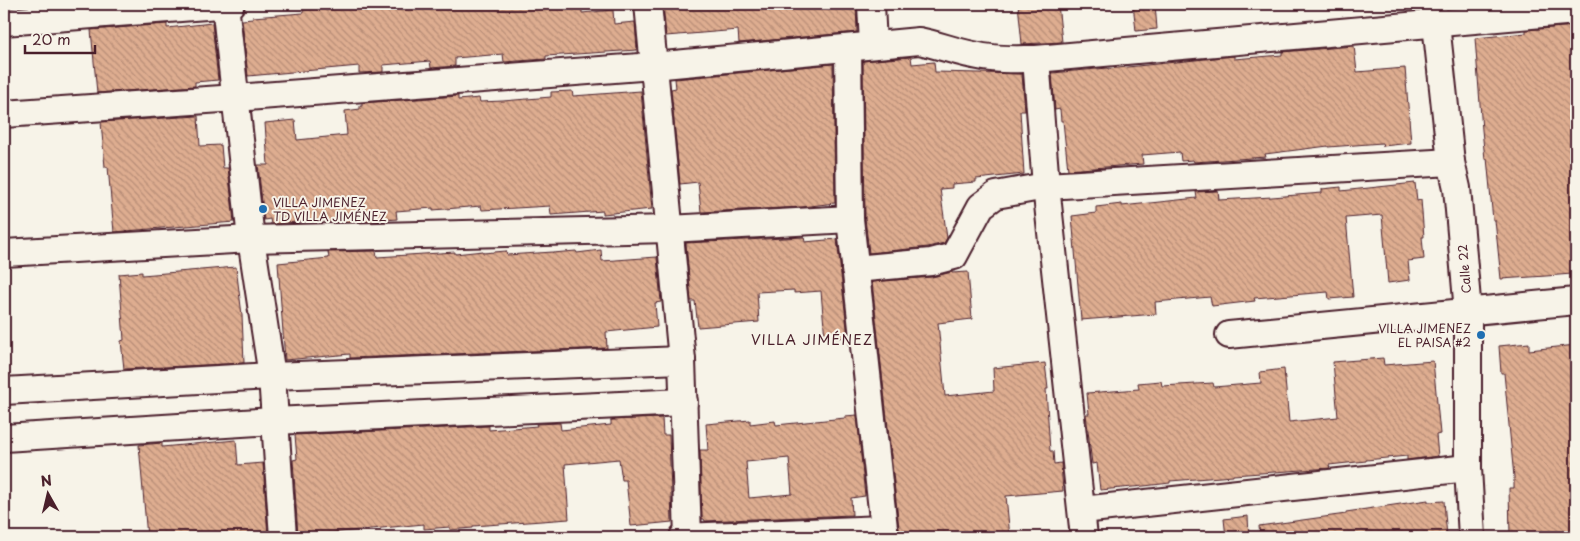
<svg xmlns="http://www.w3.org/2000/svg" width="1580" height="541" font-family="'Playpen Sans',sans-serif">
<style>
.building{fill:url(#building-back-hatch);stroke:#4a1f2b;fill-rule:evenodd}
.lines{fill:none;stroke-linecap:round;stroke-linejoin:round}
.minor-casing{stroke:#4a1f2b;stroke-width:30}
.minor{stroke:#f7f3e8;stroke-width:26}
.poi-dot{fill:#1f6fb2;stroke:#f7f3e8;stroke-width:2}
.labels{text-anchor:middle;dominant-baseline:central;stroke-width:4;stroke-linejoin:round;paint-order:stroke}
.poi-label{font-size:12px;fill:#4a1f2b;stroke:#f7f3e8;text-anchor:start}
.street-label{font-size:12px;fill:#4a1f2b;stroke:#f7f3e8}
.neighbourhood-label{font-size:14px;letter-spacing:1px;fill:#4a1f2b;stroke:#f7f3e8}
</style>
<defs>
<pattern id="building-back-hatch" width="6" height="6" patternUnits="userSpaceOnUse" patternTransform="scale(1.25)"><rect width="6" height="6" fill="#dead90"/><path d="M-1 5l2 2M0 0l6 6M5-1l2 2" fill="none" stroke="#b68c76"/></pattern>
</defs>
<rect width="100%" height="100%" fill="#f7f3e8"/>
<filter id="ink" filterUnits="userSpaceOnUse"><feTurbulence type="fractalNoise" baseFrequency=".02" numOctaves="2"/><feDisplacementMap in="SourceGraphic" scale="10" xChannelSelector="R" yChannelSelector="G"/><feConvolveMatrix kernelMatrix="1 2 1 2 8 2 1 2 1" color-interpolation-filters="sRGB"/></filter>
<g filter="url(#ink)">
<g class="building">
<polygon points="425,4 582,4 582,13 613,10 614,24 635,22 637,50 546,56 546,59 504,62 503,54 455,58 455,66 431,68 430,61 383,65 383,72 359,73 359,66 248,76 242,20 253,19 253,17 303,13 303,10 326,8 326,10 378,5 378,11 425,7"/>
<polygon points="663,4 856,4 857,32 739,43 738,30 666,36"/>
<polygon points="1018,4 1058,4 1062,42 1022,44"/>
<polygon points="1133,4 1155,4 1157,29 1136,31"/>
<polygon points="212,23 218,80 195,82 195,86 97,93 91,30 167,24 167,28"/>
<polygon points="1576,26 1576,271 1571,272 1572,274 1546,276 1501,279 1495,220 1493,220 1487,158 1485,159 1482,130 1475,38 1526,33 1526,30"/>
<polygon points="1354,46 1357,72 1405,68 1411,143 1383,146 1382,143 1328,147 1328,146 1265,154 1266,157 1194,162 1193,160 1181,161 1180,152 1142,155 1143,164 1068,170 1063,121 1061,121 1060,109 1055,110 1052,73 1108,68 1108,69 1234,56 1234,59 1282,55 1282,52"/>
<polygon points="911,57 912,64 934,62 935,72 1022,74 1025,111 1020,111 1024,174 976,179 976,182 952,184 952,188 940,189 947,238 944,243 928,247 869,253 865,218 863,61"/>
<polygon points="833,64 835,203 802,207 701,212 698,182 680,184 671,89 676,88 675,79"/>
<polygon points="572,91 573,96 641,91 652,209 603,214 603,211 551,215 550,206 482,210 481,206 433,210 433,208 396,211 397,219 374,221 326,222 325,220 271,224 270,219 264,220 258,165 268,165 265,123 295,120 297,140 347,135 345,111 360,109 360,106 362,106 362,103 458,96 458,100 479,98 480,102 503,101 551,97 551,92"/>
<polygon points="198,116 200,146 221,145 223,168 228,168 234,222 114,232 108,167 105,167 101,122"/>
<polygon points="1415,183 1417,201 1421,200 1424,237 1422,237 1424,259 1408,261 1410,280 1388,283 1382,215 1346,218 1353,297 1329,299 1328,292 1254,298 1255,301 1212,306 1210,297 1155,302 1156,314 1081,320 1072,216 1096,213 1096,207 1122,204 1122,206 1197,198 1196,192 1218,191 1219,200 1272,197 1322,193 1322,189 1341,187 1341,191"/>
<polygon points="804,237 805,242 837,239 848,337 825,339 821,291 794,293 794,290 757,292 759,322 698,327 695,301 691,301 686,243"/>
<polygon points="601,250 602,261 657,257 661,302 655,303 657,327 606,332 607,348 350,358 350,354 285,360 278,263 329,258 328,252 376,251 377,257 455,252 455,254 483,251 483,253 506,251 507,255 553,252 553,253 576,251 577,253"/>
<polygon points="236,267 242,315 244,363 124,369 121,341 124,340 119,274 142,272 142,275"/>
<polygon points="952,272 952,273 968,272 972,319 938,323 945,396 994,391 993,368 1045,363 1048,389 1046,389 1050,451 1053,451 1054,464 1061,463 1063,491 1006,496 1010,537 900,537 872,282 932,277"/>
<polygon points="1529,343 1529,350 1576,345 1576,537 1522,537 1522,535 1510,536 1509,488 1514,488 1514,477 1504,373 1501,373 1499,346"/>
<polygon points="1383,358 1384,365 1433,361 1440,434 1436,435 1438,456 1407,460 1407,456 1366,460 1366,461 1329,465 1330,468 1233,475 1233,476 1170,481 1170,483 1144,486 1100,490 1097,463 1092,464 1086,414 1089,414 1087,393 1139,389 1138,383 1161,381 1162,386 1213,383 1214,387 1261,383 1260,372 1284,369 1289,422 1338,417 1333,362"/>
<path d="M857 415 865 496 851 498 852 515 705 521 704 519H702L700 450H708L706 424 750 420V424L775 421 776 425 845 418V416ZM789 458 792 494 749 498 746 462Z"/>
<polygon points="662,418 663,435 669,435 672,522 631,526 626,480 622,480 619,459 565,464 569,519 473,526 473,528 450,530 450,527 424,529 424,524 298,536 293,460 297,459 295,435 489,426 489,430 537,426 536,424 560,423 561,430 611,425 611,420"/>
<polygon points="236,440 238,465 263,463 268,537 147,537 139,445 162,443 162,447"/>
<polygon points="1428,500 1428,502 1444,501 1447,537 1260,537 1259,526 1346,514 1346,512"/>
<polygon points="1248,516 1249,537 1226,537 1224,519"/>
</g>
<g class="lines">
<defs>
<g id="minor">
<polyline points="225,4 251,239 272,376 283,537"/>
<polyline points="648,4 682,360 688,537"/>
<polyline points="871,4 873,45"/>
<polyline points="1432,4 1436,24 1451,162 1457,188 1468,312 1468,468 1472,537"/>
<polyline points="4,22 231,4"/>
<polyline points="848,48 850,219 885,537"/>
<polyline points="1036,59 1046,186 1084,537"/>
<path d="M4 114 236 98 653 66 919 41C943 46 967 56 992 58 1007 60 1022 59 1036 59L1576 11"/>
<polyline points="4,253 251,239 669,229 850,219"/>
<polyline points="855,269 931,262 954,256 981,206 996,195 1046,186 1451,162"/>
<polyline points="1229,335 1576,301"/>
<polyline points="4,391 272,376 682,360"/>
<polyline points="4,438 274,421 684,402"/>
<polyline points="1082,510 1468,468"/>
<polyline points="683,537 884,529"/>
</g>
</defs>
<use href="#minor" class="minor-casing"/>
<use href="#minor" class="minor"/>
</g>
</g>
<g class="poi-dot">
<circle cx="263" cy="209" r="5"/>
<circle cx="1481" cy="335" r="5"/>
</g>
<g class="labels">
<g class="poi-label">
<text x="273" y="202">VILLA JIMENEZ<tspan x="273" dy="14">TD VILLA JIMÉNEZ</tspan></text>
<text x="1471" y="328" text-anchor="end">VILLA JIMENEZ<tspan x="1471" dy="14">EL PAISA #2</tspan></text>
</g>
<g class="street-label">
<text transform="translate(1464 269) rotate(-95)">Calle 22</text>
</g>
<g class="neighbourhood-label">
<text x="812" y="339">VILLA JIMÉNEZ</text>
</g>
</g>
<rect width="1580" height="541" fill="none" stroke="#f7f3e8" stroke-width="20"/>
<rect x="10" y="10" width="1560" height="521" fill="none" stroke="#4a1f2b" stroke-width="2" filter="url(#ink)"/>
<g transform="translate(48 494) rotate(352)" stroke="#f7f3e8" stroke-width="4" paint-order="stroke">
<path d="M0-4L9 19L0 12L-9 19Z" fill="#4a1f2b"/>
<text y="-8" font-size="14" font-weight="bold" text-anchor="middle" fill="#4a1f2b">N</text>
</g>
<path d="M25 45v8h70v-8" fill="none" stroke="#4a1f2b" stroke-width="2.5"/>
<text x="32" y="45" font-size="15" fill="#4a1f2b" stroke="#f7f3e8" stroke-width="4" paint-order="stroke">20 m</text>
</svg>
